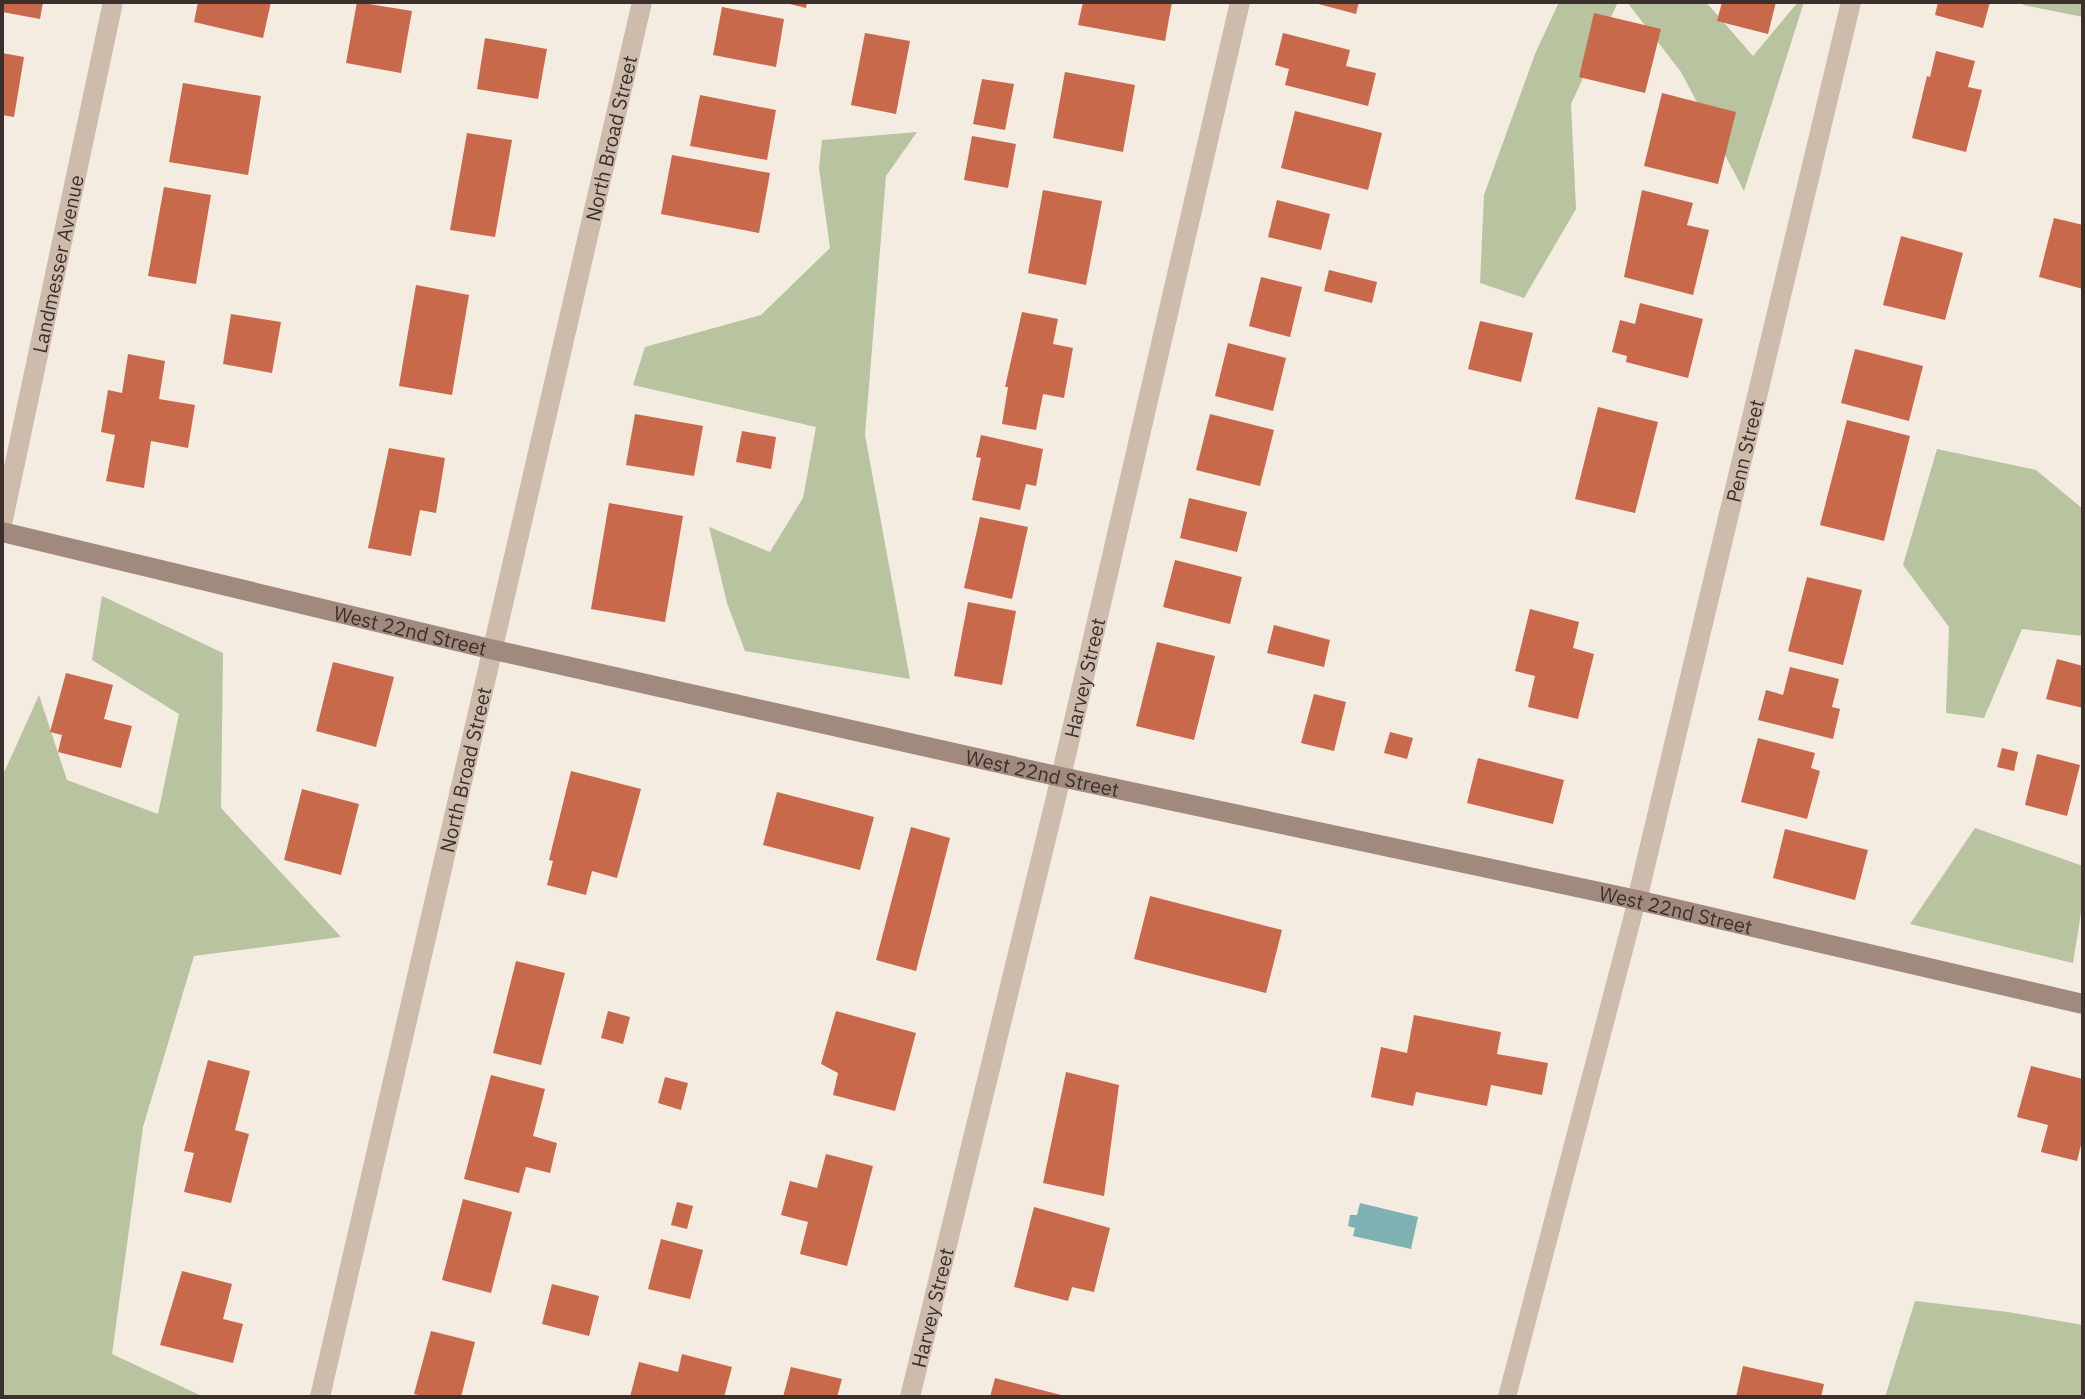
<svg xmlns="http://www.w3.org/2000/svg" width="2085" height="1399" font-family="'IBM Plex Sans',sans-serif">
<style>
.green{fill:#b8c4a0}
.water{fill:#7fb0b2}
.building{fill:#c8694b}
.lines{fill:none;stroke-linecap:round;stroke-linejoin:round}
.lane{stroke:#cdbbac;stroke-width:18}
.street{stroke:#cdbbac;stroke-width:20}
.secondary{stroke:#a18a7d;stroke-width:20}
.labels{text-anchor:middle;dominant-baseline:central;stroke-width:6;stroke-linejoin:round;paint-order:stroke}
.street-label{font-size:20px;fill:#3b302b;stroke:#fbf5ee}
</style>
<rect width="100%" height="100%" fill="#f4ebe1"/>
<g class="green">
<polygon points="1559,2 1618,2 1571,104 1576,209 1524,298 1480,283 1484,195 1535,54"/>
<polygon points="1627,2 1706,2 1753,56 1798,2 1804,2 1744,191 1681,72"/>
<polygon points="2024,2 2083,2 2083,17 2023,5"/>
<polygon points="917,132 886,176 865,435 910,679 745,651 727,603 709,527 770,552 803,498 816,427 633,385 645,347 761,315 830,248 819,168 822,140"/>
<polygon points="1937,449 2036,470 2083,509 2083,636 2022,629 1984,718 1946,713 1949,627 1903,565"/>
<polygon points="102,596 223,653 221,808 341,937 194,956 143,1127 112,1354 204,1397 2,1397 2,777 39,695 67,780 158,814 179,714 92,660"/>
<polygon points="1975,828 2083,866 2083,900 2073,963 1910,924"/>
<polygon points="1915,1301 2008,1312 2083,1325 2083,1397 1885,1397"/>
</g>
<polygon class="water" points="1360,1203 1418,1217 1411,1249 1353,1236 1355,1228 1348,1226 1350,1215 1357,1215"/>
<g class="building">
<polygon points="2,2 43,2 40,19 2,12"/>
<polygon points="198,2 271,2 263,38 194,22"/>
<polygon points="357,2 412,11 401,73 346,63"/>
<polygon points="782,2 807,2 806,8"/>
<polygon points="1083,2 1172,2 1165,41 1078,25"/>
<polygon points="1311,2 1359,2 1356,14"/>
<polygon points="1722,2 1776,2 1768,34 1717,21"/>
<polygon points="1938,2 1990,2 1983,28 1935,15"/>
<polygon points="722,7 784,19 776,67 713,55"/>
<polygon points="1594,13 1661,29 1645,93 1579,77"/>
<polygon points="865,33 910,41 896,114 851,105"/>
<polygon points="1283,33 1350,50 1346,66 1376,73 1368,106 1285,85 1289,69 1275,65"/>
<polygon points="485,38 547,49 538,99 477,89"/>
<polygon points="1936,51 1975,61 1968,87 1982,90 1966,152 1912,138 1927,76 1930,77"/>
<polygon points="2,53 24,57 14,117 2,115"/>
<polygon points="1065,72 1135,85 1123,152 1053,138"/>
<polygon points="982,79 1014,84 1005,130 973,124"/>
<polygon points="183,83 261,96 248,175 169,162"/>
<polygon points="1662,93 1736,112 1718,184 1644,166"/>
<polygon points="700,95 776,110 767,160 690,146"/>
<polygon points="1295,111 1382,133 1368,190 1281,168"/>
<polygon points="467,133 512,140 495,237 450,230"/>
<polygon points="972,136 1016,144 1008,188 964,180"/>
<polygon points="672,155 770,173 759,233 661,214"/>
<polygon points="164,187 211,195 196,284 148,276"/>
<polygon points="1043,190 1102,201 1086,285 1028,273"/>
<polygon points="1642,190 1693,203 1687,225 1709,230 1693,295 1624,277"/>
<polygon points="1277,200 1330,214 1321,250 1268,237"/>
<polygon points="2054,218 2083,225 2083,289 2039,277"/>
<polygon points="1901,236 1963,253 1945,320 1883,305"/>
<polygon points="1329,270 1377,282 1372,303 1324,291"/>
<polygon points="1261,277 1302,287 1290,337 1249,326"/>
<polygon points="416,285 469,295 452,395 399,386"/>
<polygon points="1640,303 1703,319 1688,378 1626,362 1627,356 1612,352 1620,320 1635,324"/>
<polygon points="1022,312 1058,319 1053,344 1073,348 1064,398 1043,394 1036,430 1002,424 1008,387 1005,387"/>
<polygon points="231,314 281,322 272,373 223,364"/>
<polygon points="1480,321 1533,333 1521,382 1468,369"/>
<polygon points="1228,343 1286,358 1273,411 1215,396"/>
<polygon points="1855,349 1923,366 1909,421 1841,403"/>
<polygon points="128,354 165,361 159,399 195,405 188,448 151,441 144,488 106,481 115,435 101,432 108,390 122,393"/>
<polygon points="1598,407 1658,422 1635,513 1575,499"/>
<polygon points="635,414 703,426 694,476 626,465"/>
<polygon points="1210,414 1274,430 1260,486 1196,470"/>
<polygon points="1847,420 1910,436 1884,541 1820,525"/>
<polygon points="742,431 776,437 771,469 736,462"/>
<polygon points="981,435 1043,449 1036,486 1026,484 1020,510 972,500 981,458 976,457"/>
<polygon points="389,448 445,458 436,513 420,510 411,556 368,548"/>
<polygon points="1189,498 1247,512 1237,552 1180,538"/>
<polygon points="609,503 683,516 665,622 591,609"/>
<polygon points="980,517 1028,527 1012,599 964,588"/>
<polygon points="1175,560 1242,577 1230,624 1163,607"/>
<polygon points="1807,577 1862,590 1843,665 1788,651"/>
<polygon points="968,602 1016,611 1002,685 954,676"/>
<polygon points="1530,609 1579,622 1573,648 1594,654 1578,719 1528,707 1535,676 1515,671"/>
<polygon points="1274,625 1330,640 1324,667 1267,653"/>
<polygon points="1157,642 1215,656 1194,740 1136,726"/>
<polygon points="2057,659 2083,666 2083,708 2046,699"/>
<polygon points="333,662 394,677 376,747 316,731"/>
<polygon points="1790,667 1839,679 1832,707 1840,709 1833,739 1758,720 1766,690 1783,695"/>
<polygon points="66,673 113,685 104,719 132,726 121,768 58,752 62,735 50,732"/>
<polygon points="1314,694 1346,702 1334,751 1301,743"/>
<polygon points="1390,732 1413,738 1407,759 1384,753"/>
<polygon points="1758,738 1815,753 1811,768 1820,771 1807,819 1741,802"/>
<polygon points="2002,748 2018,752 2014,771 1997,767"/>
<polygon points="2037,754 2080,765 2067,816 2025,805"/>
<polygon points="1478,758 1564,780 1553,824 1467,803"/>
<polygon points="571,771 641,789 617,878 592,871 586,895 547,885 553,861 549,860"/>
<polygon points="302,789 359,804 341,875 284,860"/>
<polygon points="777,792 874,817 860,870 763,845"/>
<polygon points="911,827 950,838 916,971 876,960"/>
<polygon points="1785,829 1868,850 1855,900 1773,878"/>
<polygon points="1150,896 1282,930 1266,993 1134,959"/>
<polygon points="516,961 565,973 541,1065 493,1053"/>
<polygon points="608,1011 630,1017 623,1044 601,1038"/>
<polygon points="836,1011 916,1033 895,1111 833,1095 838,1073 821,1064"/>
<polygon points="1414,1015 1501,1032 1497,1054 1548,1063 1542,1095 1491,1085 1487,1106 1416,1092 1413,1106 1371,1097 1381,1047 1407,1053"/>
<polygon points="208,1060 250,1071 235,1130 249,1134 231,1203 184,1192 194,1153 184,1151"/>
<polygon points="2031,1066 2083,1079 2083,1137 2077,1161 2041,1152 2048,1125 2017,1117"/>
<polygon points="1066,1072 1119,1085 1104,1196 1043,1183"/>
<polygon points="491,1075 545,1089 533,1136 557,1143 550,1173 526,1167 519,1193 464,1179"/>
<polygon points="665,1077 688,1083 681,1110 658,1103"/>
<polygon points="826,1154 873,1166 847,1266 800,1254 808,1222 781,1215 790,1181 817,1188"/>
<polygon points="463,1199 512,1212 491,1293 442,1280"/>
<polygon points="677,1202 693,1206 687,1229 671,1225"/>
<polygon points="1034,1207 1110,1228 1094,1292 1072,1287 1068,1301 1014,1287"/>
<polygon points="661,1239 703,1250 690,1299 648,1289"/>
<polygon points="182,1271 232,1284 223,1319 243,1324 233,1363 160,1345"/>
<polygon points="552,1284 599,1296 589,1336 542,1324"/>
<polygon points="431,1331 475,1342 461,1397 427,1397 414,1394"/>
<polygon points="682,1354 732,1367 724,1397 630,1397 639,1362 678,1372"/>
<polygon points="1743,1366 1824,1384 1821,1397 1736,1397"/>
<polygon points="791,1367 842,1379 837,1397 783,1397"/>
<polygon points="995,1378 1065,1396 1065,1397 990,1397"/>
</g>
<g class="lines">
<polyline class="lane" points="1507,1397 1637,900"/>
<g class="street">
<path id="s1" d="M2 524 113 2"/>
<path id="s2" d="M1637 900 1851 2"/>
<path id="s3" d="M320 1397 642 2"/>
<path id="s4" d="M910 1397 1061 777 1240 2"/>
</g>
<path class="secondary" id="s5" d="M2 532 490 649 1061 777 1637 900 2083 1004"/>
</g>
<g class="labels">
<g class="street-label">
<text stroke="none"><textPath href="#s3" startOffset="1292">North Broad Street</textPath></text>
<text stroke="none"><textPath href="#s1" startOffset="266">Landmesser Avenue</textPath></text>
<text stroke="none"><textPath href="#s2" startOffset="462">Penn Street</textPath></text>
<text stroke="none"><textPath href="#s5" startOffset="420">West 22nd Street</textPath></text>
<text stroke="none"><textPath href="#s4" startOffset="740">Harvey Street</textPath></text>
<text stroke="none"><textPath href="#s3" startOffset="644">North Broad Street</textPath></text>
<text stroke="none"><textPath href="#s5" startOffset="1068">West 22nd Street</textPath></text>
<text stroke="none"><textPath href="#s5" startOffset="1716">West 22nd Street</textPath></text>
<text stroke="none"><textPath href="#s4" startOffset="92">Harvey Street</textPath></text>
</g>
</g>
<rect width="2085" height="1399" fill="none" stroke="#3b302b" stroke-width="8"/>
</svg>
